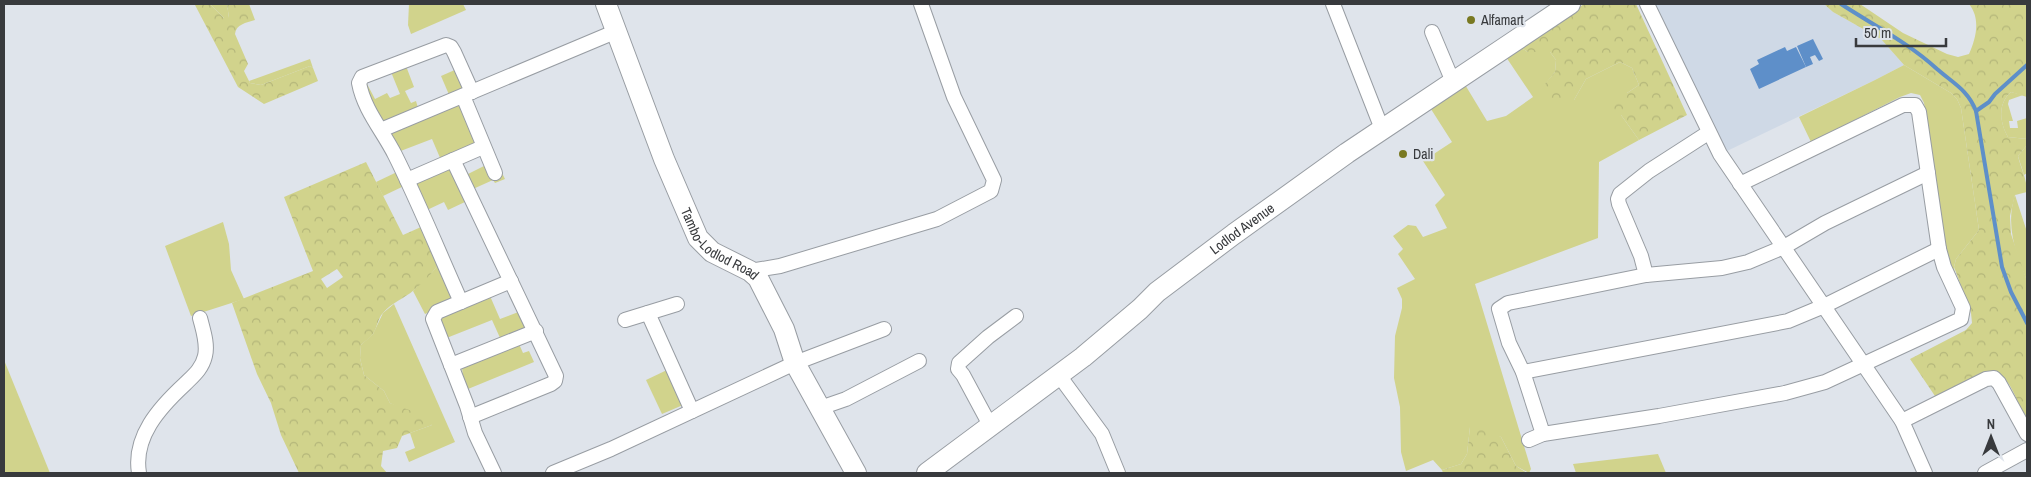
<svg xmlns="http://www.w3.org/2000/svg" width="2031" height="477" font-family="'Archivo Narrow',sans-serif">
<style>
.built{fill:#cfd9e6}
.grass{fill:#d1d38c}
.forest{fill:url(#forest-crowns);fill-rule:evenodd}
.water{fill:#5e8fc9}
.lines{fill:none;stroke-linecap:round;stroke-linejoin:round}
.stream{stroke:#5e8fc9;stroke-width:4}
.street-casing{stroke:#989da3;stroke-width:16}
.secondary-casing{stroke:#989da3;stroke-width:22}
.street{stroke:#fff;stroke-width:14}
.secondary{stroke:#fff;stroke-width:20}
.poi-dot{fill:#797921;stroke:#dfe4eb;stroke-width:2}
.labels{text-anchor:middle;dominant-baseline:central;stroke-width:4.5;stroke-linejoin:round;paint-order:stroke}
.poi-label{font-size:14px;fill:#383a3d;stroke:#dfe4eb;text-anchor:start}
.street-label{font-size:14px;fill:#383a3d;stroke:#dfe4eb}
</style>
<defs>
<pattern id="forest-crowns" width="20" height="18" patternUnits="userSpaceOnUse" patternTransform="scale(1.25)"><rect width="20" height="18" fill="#d1d38c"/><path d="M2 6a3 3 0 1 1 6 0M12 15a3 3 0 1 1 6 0" fill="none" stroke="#b4b67a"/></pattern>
</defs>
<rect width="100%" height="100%" fill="#dfe4eb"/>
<polygon class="built" points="1655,4 1824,4 1833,12 1881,39 1904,65 1875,80 1727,151"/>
<g class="grass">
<polygon points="210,4 227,4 229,18 224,18"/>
<polygon points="409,4 463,4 466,10 411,34 408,25"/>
<polygon points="1521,48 1528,52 1550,52 1556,60 1555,72 1539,92 1574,100 1586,79 1620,62 1632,68 1639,85 1627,93 1621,115 1639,140 1599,162 1598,238 1475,284 1531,469 1529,473 1516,466 1501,437 1470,427 1467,454 1461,464 1442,470 1433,460 1406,471 1401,452 1400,407 1394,378 1395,336 1402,308 1402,299 1397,288 1415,279 1398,254 1403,249 1393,236 1408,225 1416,226 1423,237 1447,228 1435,205 1445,195 1423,161 1452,142 1429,106 1464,83 1487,121 1506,116 1533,97 1506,57"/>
<polygon points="310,59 313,68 310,66 261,85 250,83 249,81"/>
<polygon points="1904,65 1951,93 1957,99 1961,108 1979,230 1956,259 1954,267 1955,274 1949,273 1924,103 1920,95 1911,93 1900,97 1811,142 1799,117 1875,80"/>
<polygon points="406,66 414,87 405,91 411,103 416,101 418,108 405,115 379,123 365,88 366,82 375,99 387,93 390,98 400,94 391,72"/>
<polygon points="457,69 465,88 450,97 441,76"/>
<path d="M2011 92 2023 95 2009 100 2008 104 2013 121H2009L2010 128H2018L2017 121 2027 118V139L2008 137C2000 123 1997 104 2011 92Z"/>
<polygon points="457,104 461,106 476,143 441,160 432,139 398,152 390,133"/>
<polygon points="2027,145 2027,173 2024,175 2018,156"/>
<polygon points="486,165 492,177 502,173 505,179 495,183 493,180 473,189 466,175"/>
<polygon points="449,166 467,201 448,210 444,202 427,210 415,181"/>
<polygon points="397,172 404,186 383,196 376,182"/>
<path d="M2015 195 2027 232V281C2016 253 2005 226 2015 195Z"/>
<polygon points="223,222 229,244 231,270 244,299 191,316 165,246"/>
<path d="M438 265 453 293V302L425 314 413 291C422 281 431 275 438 265Z"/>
<polygon points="490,296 500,319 521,311 528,329 501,340 492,320 444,339 439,319"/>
<polygon points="394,304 455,442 409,462 405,452 415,448 410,433 432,425 390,403 384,391 364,375 360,358 361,345 373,334 383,313"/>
<polygon points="519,344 523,353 529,351 534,362 468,389 463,377 462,367"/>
<polygon points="4,360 50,473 4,473"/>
<polygon points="667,370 683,405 662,414 646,380"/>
<polygon points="1658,454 1666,473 1576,473 1573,464"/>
</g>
<g class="forest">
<path d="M198 4H210L224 18H229L227 4H249L255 20C246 23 236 24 235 34L248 64 244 71 250 83 261 85 310 66 313 68 318 81 264 104 238 87 195 5Z"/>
<polygon points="1584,4 1636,4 1687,115 1639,140 1621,115 1611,107 1612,97 1618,92 1627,93 1639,85 1632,68 1620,62 1586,79 1574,100 1550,101 1538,92 1555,72 1556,60 1550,52 1528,52 1521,48"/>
<path d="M1824 4H1860L1903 33 1947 54 1958 57 1969 54C1976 38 1981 19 1969 4H2027V97L2011 92C1997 104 2000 123 2008 137L2027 139V145L2018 156C2021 169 2027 179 2027 192L2015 195 2010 216 2011 234 2027 281V417C2015 403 2014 381 1996 373L1937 399 1910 359 1966 330 1972 323 1971 313 1954 267 1956 259 1979 230 1961 108 1957 99 1951 93 1904 65 1881 39 1833 12Z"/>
<path d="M366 162 403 235 421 227 438 265C431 275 423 282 414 290 405 298 391 303 383 313 378 318 377 328 373 334 370 338 365 341 361 345L360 358 364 375 384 391 390 403 423 415 432 425 402 436 397 448 383 451 381 466 387 473H299L281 435 271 403 257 374 232 303 313 271 284 197ZM337 269 343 277 327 288 321 279Z"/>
<polygon points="1476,423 1501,437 1516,466 1527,473 1443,473 1442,470 1461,464 1467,454 1470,427"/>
</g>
<g class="water">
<polygon points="1813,39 1823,59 1819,61 1815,55 1810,57 1813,64 1806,67 1797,46"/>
<polygon points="1785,47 1787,51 1796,47 1806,67 1759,89 1750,69 1759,64 1757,60"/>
</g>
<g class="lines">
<g class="stream">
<path d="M1841 4C1873 25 1909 43 1937 69 1953 83 1968 90 1976 111L2002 267 2011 292 2027 323"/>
<polyline points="1976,111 1989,102 1995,94 2027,65"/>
</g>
<defs>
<g id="street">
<polyline points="1333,4 1382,129"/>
<polyline points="1647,4 1720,154 1902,421 1925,473"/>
<polyline points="1432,32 1453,82"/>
<polyline points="463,96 495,173"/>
<polyline points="381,130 617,31"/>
<polyline points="453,160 556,376 555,381 551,384 470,417"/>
<polyline points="407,180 483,147"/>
<polyline points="750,271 780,266 937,219 991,191 994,180 954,97 921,4"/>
<polyline points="1646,275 1641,256 1619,204 1618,199 1620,194 1649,171 1708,133"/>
<path d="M461 302C439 253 419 203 395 155 383 131 364 110 359 83L362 77 446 45 451 47 454 52 472 92"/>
<polyline points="648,313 692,411"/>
<polyline points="625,320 677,304"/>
<polyline points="451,365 536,331"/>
<polyline points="1523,372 1788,321 1824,306 1939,249"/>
<polyline points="1058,374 1102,434 1118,473"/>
<polyline points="820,408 846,399 919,361"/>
<polyline points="1902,421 1986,379 1994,378 1999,383 2027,434"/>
<polyline points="991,427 963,375 958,369 959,363 988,337 1016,316"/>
<polyline points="1543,434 1523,372 1509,343 1499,309 1508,303 1646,275 1722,268 1748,262 1784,247 1825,223 1928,173"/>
<polyline points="1529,440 1543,434 1659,416 1785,393 1825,382 1961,319 1963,308 1944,267 1939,249 1919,112 1915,105 1903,105 1740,184"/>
<path d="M139 473C133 437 159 408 185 384 193 376 202 369 205 356 208 344 203 330 200 318"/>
<polyline points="494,473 475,433 467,406 433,319 437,312 511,281"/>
<polyline points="553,473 611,449 795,363 884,329"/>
<polyline points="1985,473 2027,450"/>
</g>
<g id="secondary">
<path id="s1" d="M606 4 664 159 698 238 712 252 750 271 758 278 784 329 795 363 856 473"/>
<path id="s2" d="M927 473 1083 357 1140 309 1157 292 1234 234 1347 153 1570 4"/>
</g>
</defs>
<use href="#street" class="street-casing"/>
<use href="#secondary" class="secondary-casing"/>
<use href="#street" class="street"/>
<use href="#secondary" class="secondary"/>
</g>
<g class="poi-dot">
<circle cx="1471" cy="20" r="5"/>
<circle cx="1403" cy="154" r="5"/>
</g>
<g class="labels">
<g class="poi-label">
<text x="1481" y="20">Alfamart</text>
<text x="1413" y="154">Dali</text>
</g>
<g class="street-label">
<text stroke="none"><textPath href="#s2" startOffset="399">Lodlod Avenue</textPath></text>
<text stroke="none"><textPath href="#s1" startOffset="271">Tambo-Lodlod Road</textPath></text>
</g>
</g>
<rect width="2031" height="477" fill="none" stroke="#383a3d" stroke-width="10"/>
<g transform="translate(1991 437)" stroke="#dfe4eb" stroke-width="4" paint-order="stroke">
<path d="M0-4L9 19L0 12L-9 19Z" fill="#383a3d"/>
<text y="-8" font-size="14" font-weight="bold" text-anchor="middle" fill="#383a3d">N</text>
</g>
<path d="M1856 38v8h90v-8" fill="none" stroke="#383a3d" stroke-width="2.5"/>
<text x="1864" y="38" font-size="15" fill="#383a3d" stroke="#dfe4eb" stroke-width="4" paint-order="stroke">50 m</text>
</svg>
